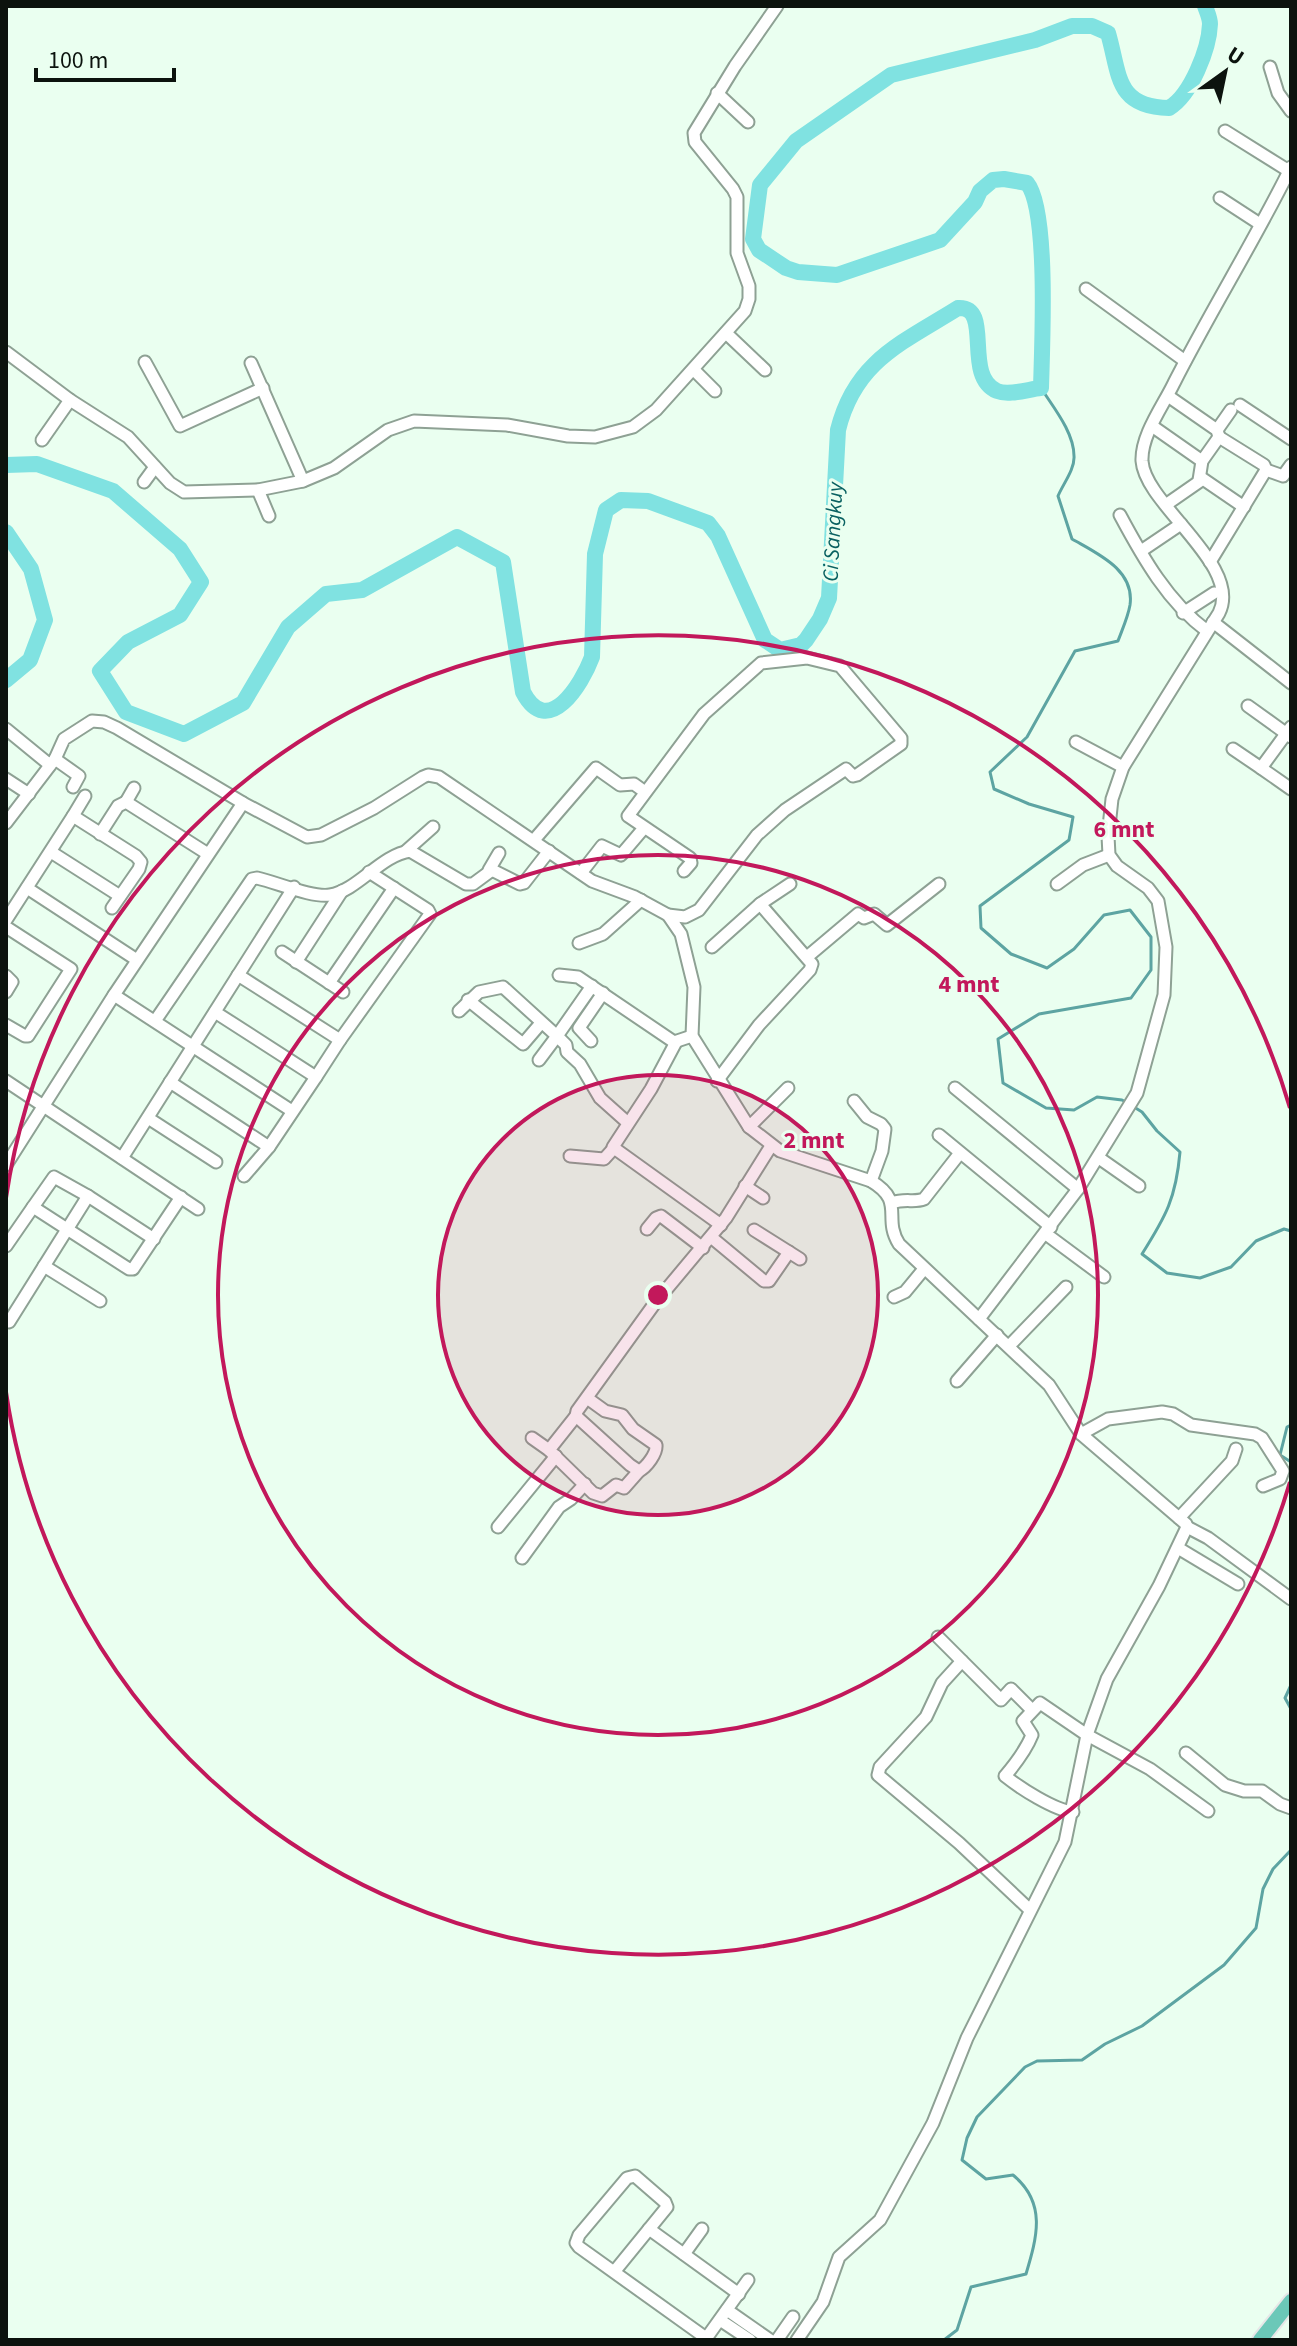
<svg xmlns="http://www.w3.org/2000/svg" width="1297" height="2346" font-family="'Source Sans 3',sans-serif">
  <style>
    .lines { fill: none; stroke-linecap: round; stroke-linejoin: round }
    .stream { stroke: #5da4a2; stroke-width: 3 }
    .river { stroke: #80e2e1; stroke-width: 16 }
    .minor-casing { stroke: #8ea194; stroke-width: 15 }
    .major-casing { stroke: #e7e7e7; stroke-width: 18 }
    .minor { stroke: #fff; stroke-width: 11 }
    .major { stroke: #6bc8b8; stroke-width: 14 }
    .ring { fill: none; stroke: #c2185b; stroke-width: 4 }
    .labels { text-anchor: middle; stroke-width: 6; stroke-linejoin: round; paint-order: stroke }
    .water-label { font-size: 22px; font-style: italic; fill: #096161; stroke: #eafff0 }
    .centre { fill: #c2185b; stroke: #eafff0; stroke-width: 4 }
    .ring-label { font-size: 24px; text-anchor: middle; font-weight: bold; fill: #c2185b; stroke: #eafff0; stroke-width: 6; stroke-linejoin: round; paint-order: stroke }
  </style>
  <rect width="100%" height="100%" fill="#eafff0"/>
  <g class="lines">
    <g class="stream">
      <path d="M1041,388C1053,407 1074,432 1074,456C1075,469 1063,484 1058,496L1072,539C1098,554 1135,570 1130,605C1128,617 1122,630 1118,641L1075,651L1027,737L990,772L994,789L1029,804L1073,817L1069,840L980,906L981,928L1011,954L1047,968L1074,949L1104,915L1130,910L1151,937V970L1131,998L1039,1014L998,1039L1003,1083L1046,1108L1074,1110L1097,1097L1122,1100L1128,1103"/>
      <path d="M1134,1107L1142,1112L1157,1131L1180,1152C1176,1198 1166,1216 1142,1254L1167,1273L1200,1278L1231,1267L1256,1241L1284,1229L1291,1231"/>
      <polyline points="1291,1425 1287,1427 1280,1455 1291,1462"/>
      <polyline points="1291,1685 1285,1698 1291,1709"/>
      <path d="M944,2340L957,2330L971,2287L1026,2274C1037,2237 1047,2203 1013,2175L986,2179L962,2160L967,2138L977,2117L1025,2067L1037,2061L1082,2060L1105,2044L1142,2026L1224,1965L1256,1928L1263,1889L1273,1869L1291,1850"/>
    </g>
    <g class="river">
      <path d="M6,465L37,464L113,491L180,549L201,582L180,615L128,642L100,671L126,712L184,734L243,703L288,627L326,594L362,590L457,537L503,562L523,692C548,740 582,684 592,657L595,554L606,510L621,500L648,501L708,523L718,536L765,640L780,650L801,645L806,640L820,619L829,598L838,430C855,361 902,343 958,308C994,306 962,376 997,391C1009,396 1029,389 1041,388C1042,347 1049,210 1027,183L1004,179L993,180L980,191L975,202L940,240L837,275L798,272L786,268L759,250L753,239L760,185L796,141L891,75L1035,40L1072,26H1092L1108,33C1120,74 1115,107 1169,108C1191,95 1209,49 1210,24C1210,18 1207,12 1205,6"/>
      <polyline points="6,532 31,569 45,620 30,660 6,680"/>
    </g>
    <defs>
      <g id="minor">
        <polyline points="1270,67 1278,93 1291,111"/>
        <polyline points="717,93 748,122"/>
        <polyline points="1225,131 1289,171"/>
        <polyline points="1220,198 1260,224"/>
        <polyline points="1086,289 1185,361"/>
        <polyline points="726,333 765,370"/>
        <polyline points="6,352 70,400 128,437 170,483 184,492 258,490 303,481 334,468 388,430 414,421 507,425 568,436 595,437 633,427 656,410 745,311 749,299 749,286 737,253 737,197 733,189 695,142 694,133 735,66 777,6"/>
        <polyline points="145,362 180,426 263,388"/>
        <polyline points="251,363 303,481"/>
        <polyline points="694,370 715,391"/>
        <polyline points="1168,396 1217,430 1219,437 1202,461 1199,480"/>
        <polyline points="1240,405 1291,439"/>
        <polyline points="1152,426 1202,461"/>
        <polyline points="1217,430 1231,410"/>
        <polyline points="42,440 70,400"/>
        <polyline points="1266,470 1283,476 1291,465"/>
        <polyline points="144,482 155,467"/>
        <polyline points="258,490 269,516"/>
        <polyline points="1167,504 1203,479 1244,507"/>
        <path d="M1120,515C1143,558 1168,602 1207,631"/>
        <polyline points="1141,551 1181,524"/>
        <polyline points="1210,562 1266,470 1264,465 1219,437"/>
        <polyline points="1183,613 1214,593"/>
        <polyline points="1213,622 1291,683"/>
        <polyline points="1248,706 1291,737"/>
        <polyline points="1291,727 1261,768 1291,789"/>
        <polyline points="6,729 50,765"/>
        <polyline points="1076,742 1123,767"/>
        <polyline points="1233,749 1261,768"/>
        <polyline points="55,759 79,776 73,787"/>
        <polyline points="6,779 29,794"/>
        <polyline points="126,802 134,788"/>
        <polyline points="73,816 85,796"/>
        <path d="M6,823L55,759L64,739L92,721L104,722L117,728L243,803L307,837L321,835L374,808L423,777L428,775L439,777L592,881L635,897L668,915L681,934L694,987L692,1036L749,1127L780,1151L871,1181C906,1202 882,1217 899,1244L1049,1385L1081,1434L1186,1524L1187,1527L1159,1586L1107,1679L1087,1735L1065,1842L967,2038L933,2123L880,2220L839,2257L823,2302L797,2340"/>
        <polyline points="100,834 118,806 126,802 208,854"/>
        <polyline points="534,840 596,768 620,785 634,784 645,792"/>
        <polyline points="406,851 433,827"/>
        <polyline points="51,852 120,896"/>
        <polyline points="489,870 499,853"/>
        <polyline points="581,873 602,846 621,855 644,828"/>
        <polyline points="1057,884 1083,865 1109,855"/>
        <polyline points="27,888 137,960"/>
        <polyline points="760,904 790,884"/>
        <polyline points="668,915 685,917 699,910 757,835 785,810 846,769 853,776 857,775 901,744 901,738 840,666 807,658 761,663 704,714 628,816 690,858 691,863 684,871"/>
        <polyline points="6,920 73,816 136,856 141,862 139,869 112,908"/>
        <polyline points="6,927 71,969 28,1036 25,1036 6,1025"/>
        <polyline points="579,943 603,934 641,900"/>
        <polyline points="712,947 760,904 812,964 810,970 759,1025 717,1081"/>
        <polyline points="282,952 343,992"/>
        <polyline points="807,957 858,914 864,918 874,914 887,925 939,884"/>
        <polyline points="296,962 342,891"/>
        <polyline points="559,975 578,977 674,1042 692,1036"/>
        <polyline points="6,976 12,982 6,992"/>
        <polyline points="329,983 394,888"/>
        <polyline points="114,995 292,1111"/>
        <polyline points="468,1000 523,1044 541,1023"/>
        <polyline points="459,1011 479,992 503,987 557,1036 592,986"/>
        <polyline points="215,1012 316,1077 340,1040 238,975"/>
        <path d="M155,1021L252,879L257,878C276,882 312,898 330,895C357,891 381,855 410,851L466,884H473L492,870L520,884L524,883L549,851"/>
        <polyline points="340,1040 430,914 428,910 369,872"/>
        <polyline points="591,1041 579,1028 603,993"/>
        <polyline points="539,1060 557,1036 566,1045 567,1052 580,1064 600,1098 628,1123"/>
        <polyline points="6,1081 198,1209"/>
        <polyline points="170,1082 269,1147"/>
        <polyline points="955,1088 1078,1189"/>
        <polyline points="854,1101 867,1117 881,1124 885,1129 882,1151 871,1181"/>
        <polyline points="148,1118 216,1162"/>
        <polyline points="749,1127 788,1088"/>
        <polyline points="939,1135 1051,1227"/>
        <polyline points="613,1147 651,1089 676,1042"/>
        <polyline points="570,1156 604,1159 614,1148 721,1225"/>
        <polyline points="122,1158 294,887"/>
        <polyline points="1099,1158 1139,1186"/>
        <polyline points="6,1165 114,995 243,803"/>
        <polyline points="244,1176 269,1147 316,1077"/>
        <polyline points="745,1186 763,1198"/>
        <polyline points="88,1196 154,1239"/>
        <path d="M892,1203C905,1198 914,1203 924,1199L960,1153"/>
        <polyline points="647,1229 656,1218 661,1216 703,1248"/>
        <polyline points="754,1230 800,1259"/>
        <polyline points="1046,1234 1104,1277"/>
        <polyline points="711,1237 764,1281 769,1281 789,1252"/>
        <polyline points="6,1246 33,1207 129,1269 133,1269 181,1197"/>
        <polyline points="44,1266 100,1301"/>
        <polyline points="894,1297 905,1292 924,1269"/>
        <path d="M979,1319L1078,1189L1137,1093L1164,995L1166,947L1158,901L1148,888L1117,866L1109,855L1108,836L1112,799L1123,767L1219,613C1243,565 1145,505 1142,461C1141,435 1163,406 1174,383C1211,310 1255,240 1291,167"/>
        <polyline points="9,1322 88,1196 54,1177 33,1207"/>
        <polyline points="1009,1346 1066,1287"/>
        <polyline points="957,1381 997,1335"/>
        <path d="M587,1398L605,1411L622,1415L633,1429L656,1445C657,1453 647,1467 639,1471L630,1465L576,1416L577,1411L655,1303L726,1218L771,1146"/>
        <polyline points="576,1416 549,1450 593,1493 602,1496 616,1485 624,1488 639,1471"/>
        <polyline points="1081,1434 1108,1419 1162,1412 1173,1414 1191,1425 1255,1434 1262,1438 1283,1471 1280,1479 1263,1486"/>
        <polyline points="532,1438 549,1450"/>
        <polyline points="1179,1518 1232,1461 1236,1449"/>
        <polyline points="498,1527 556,1456"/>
        <polyline points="1187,1527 1208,1538 1291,1599"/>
        <polyline points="1178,1548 1238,1584"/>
        <polyline points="522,1558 559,1507 571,1499 585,1484"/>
        <polyline points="938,1637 1001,1700 1011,1689 1032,1710"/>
        <polyline points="962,1661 942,1683 926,1717 880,1767 878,1775 959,1843 1030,1910"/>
        <polyline points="1186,1753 1225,1785 1244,1791 1262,1791 1280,1804 1291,1808"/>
        <path d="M1073,1812C1054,1810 1020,1788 1005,1776C1016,1763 1026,1750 1032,1735L1023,1721L1040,1703L1087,1735L1150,1769L1208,1811"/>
        <polyline points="649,2229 739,2294"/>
        <polyline points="684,2254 702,2229"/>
        <polyline points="614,2272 667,2207 665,2202 635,2176 627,2178 579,2235 576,2243 579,2247 706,2338"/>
        <polyline points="727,2310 770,2340"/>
        <polyline points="720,2320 750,2340"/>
        <polyline points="705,2340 748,2280"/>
        <polyline points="777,2340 793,2317"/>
      </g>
      <polyline id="major" points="1260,2340 1291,2301"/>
    </defs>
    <use href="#minor" class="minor-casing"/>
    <use href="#major" class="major-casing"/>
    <use href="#minor" class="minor"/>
    <use href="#major" class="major"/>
  </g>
  <circle cx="658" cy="1295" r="220" fill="#c2185b" fill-opacity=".12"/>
  <g class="ring">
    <circle cx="658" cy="1295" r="220"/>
    <circle cx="658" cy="1295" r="440"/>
    <path d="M1290 1482A659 659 0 0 1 6 1392M6 1198A659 659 0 0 1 1290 1108"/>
  </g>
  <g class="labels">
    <g class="water-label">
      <text transform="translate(832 532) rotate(-87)" y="8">Ci Sangkuy</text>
    </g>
  </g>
  <circle cx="658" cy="1295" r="12" class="centre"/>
  <g class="ring-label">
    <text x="1124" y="837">6 mnt</text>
    <text x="969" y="992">4 mnt</text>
    <text x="814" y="1148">2 mnt</text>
  </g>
  <rect width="1297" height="2346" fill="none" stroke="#0c130e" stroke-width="16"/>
  <g transform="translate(1225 72) rotate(33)" stroke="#eafff0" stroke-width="6" paint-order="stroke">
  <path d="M0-6L14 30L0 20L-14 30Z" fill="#0c130e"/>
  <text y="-12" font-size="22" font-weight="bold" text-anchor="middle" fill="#0c130e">U</text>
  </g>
  <path d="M36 68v12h138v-12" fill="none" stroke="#0c130e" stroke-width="4"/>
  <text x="48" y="68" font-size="24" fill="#0c130e" stroke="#eafff0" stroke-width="6" paint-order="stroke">100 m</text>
</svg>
